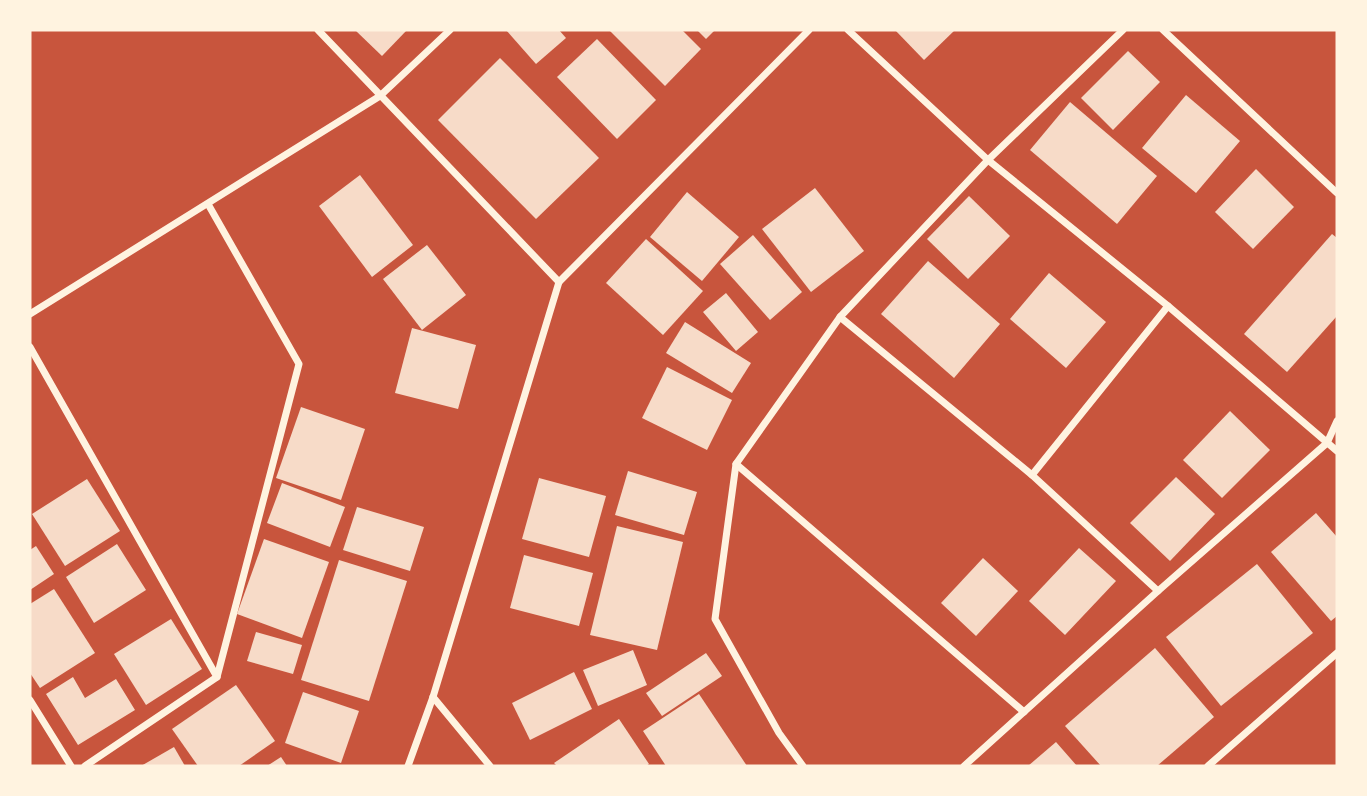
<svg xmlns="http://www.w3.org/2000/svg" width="1367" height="796" font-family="Montserrat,sans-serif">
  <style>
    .building { fill: #f7dbc8 }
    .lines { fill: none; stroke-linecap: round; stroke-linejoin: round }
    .minor { stroke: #fff3e0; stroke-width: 7 }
  </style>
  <rect width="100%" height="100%" fill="#c8553d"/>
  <g class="building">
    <polygon points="355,30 407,30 382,56"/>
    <polygon points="506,30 559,30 566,38 536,64"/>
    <polygon points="611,30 682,30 701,49 665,86 610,31"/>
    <polygon points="697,30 715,30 706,39"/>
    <polygon points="895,30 955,30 924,60"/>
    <polygon points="597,39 656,100 617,139 557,77"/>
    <polygon points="1128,51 1160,82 1113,130 1081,98"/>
    <polygon points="500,58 599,158 536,219 438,120"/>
    <polygon points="1186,95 1240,141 1196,193 1142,148"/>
    <polygon points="1070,102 1157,176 1117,224 1030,150"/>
    <polygon points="1256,169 1294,207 1253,249 1215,212"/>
    <polygon points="360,175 413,245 372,277 319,206"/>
    <polygon points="815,188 864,251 811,292 762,229"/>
    <polygon points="687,192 739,237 702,281 650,237"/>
    <polygon points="969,196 1010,236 968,279 927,239"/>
    <polygon points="1332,234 1337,238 1337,316 1287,372 1244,334"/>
    <polygon points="753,235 802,292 770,320 720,264"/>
    <polygon points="646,239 703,291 663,335 606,283"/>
    <polygon points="427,245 466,295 422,330 383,279"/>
    <polygon points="928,261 1000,324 954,378 881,314"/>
    <polygon points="1049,273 1106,322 1066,368 1010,319"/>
    <polygon points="726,293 758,332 736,351 703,312"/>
    <polygon points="685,322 751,363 732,393 666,353"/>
    <polygon points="412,328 476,345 458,409 395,393"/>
    <polygon points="667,367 732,400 707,450 642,418"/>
    <polygon points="301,407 365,429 341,500 276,478"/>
    <polygon points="1230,411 1270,450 1222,498 1183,460"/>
    <polygon points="628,471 697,492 684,535 615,515"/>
    <polygon points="1176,477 1215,514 1170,561 1130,523"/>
    <polygon points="539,478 606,496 589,557 522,539"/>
    <polygon points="87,479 120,531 65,566 32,514"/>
    <polygon points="282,483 345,507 330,547 267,523"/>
    <polygon points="357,507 424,527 410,571 343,550"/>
    <polygon points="1316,513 1337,537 1337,616 1331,621 1271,552"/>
    <polygon points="617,526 683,542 657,650 590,635"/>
    <polygon points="264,539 329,562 302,638 237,614"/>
    <polygon points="117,544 146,590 94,623 66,577"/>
    <polygon points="36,546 54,574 30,590 30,550"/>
    <polygon points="1079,548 1116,581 1065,635 1029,601"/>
    <polygon points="524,555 593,573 579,626 510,608"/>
    <polygon points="983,558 1018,591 976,636 941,603"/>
    <polygon points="339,560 407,581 369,701 301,680"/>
    <polygon points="1257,564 1313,633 1221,706 1166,637"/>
    <polygon points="54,589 95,653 40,688 30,673 30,604"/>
    <polygon points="171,619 202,669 146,705 114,654"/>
    <polygon points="256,632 302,645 293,674 247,661"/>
    <polygon points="1155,648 1214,717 1157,766 1101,766 1065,726"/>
    <polygon points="633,650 647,685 598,706 583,670"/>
    <polygon points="706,653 722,676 662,716 646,693"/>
    <polygon points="574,672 592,709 530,740 512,703"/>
    <polygon points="73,677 85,698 116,679 135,710 78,745 46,694"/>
    <polygon points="236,685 275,741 239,766 198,766 172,729"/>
    <polygon points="303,692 359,711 341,763 285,743"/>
    <polygon points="699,694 747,766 666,766 643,731"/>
    <polygon points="619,719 649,764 646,766 557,766 554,763"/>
    <polygon points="1056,742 1077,766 1028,766"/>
    <polygon points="174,747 185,766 141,766"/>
    <polygon points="281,757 287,766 267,766"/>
  </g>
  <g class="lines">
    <g class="minor">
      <polyline points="318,30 559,282"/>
      <polyline points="848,30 988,160 1168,306 1337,451"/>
      <polyline points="1163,30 1337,193"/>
      <polyline points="30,314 380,96 450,30"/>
      <polyline points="840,317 1032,475 1158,591"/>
      <polyline points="30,347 217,677"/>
      <polyline points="736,464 1024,712"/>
      <polyline points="1032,475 1168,306"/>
      <polyline points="433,697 490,766"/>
      <polyline points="30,700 71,766"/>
      <polyline points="85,766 217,677 299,364 208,204"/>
      <polyline points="408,766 433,697 559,282 809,30"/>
      <polyline points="803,766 779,733 715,619 736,464 840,317 988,160 1123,30"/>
      <polyline points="964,766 1158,591 1327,443 1337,421"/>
      <polyline points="1208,766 1337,653"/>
    </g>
  </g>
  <rect width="1367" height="796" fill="none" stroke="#fff3e0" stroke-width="63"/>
</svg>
